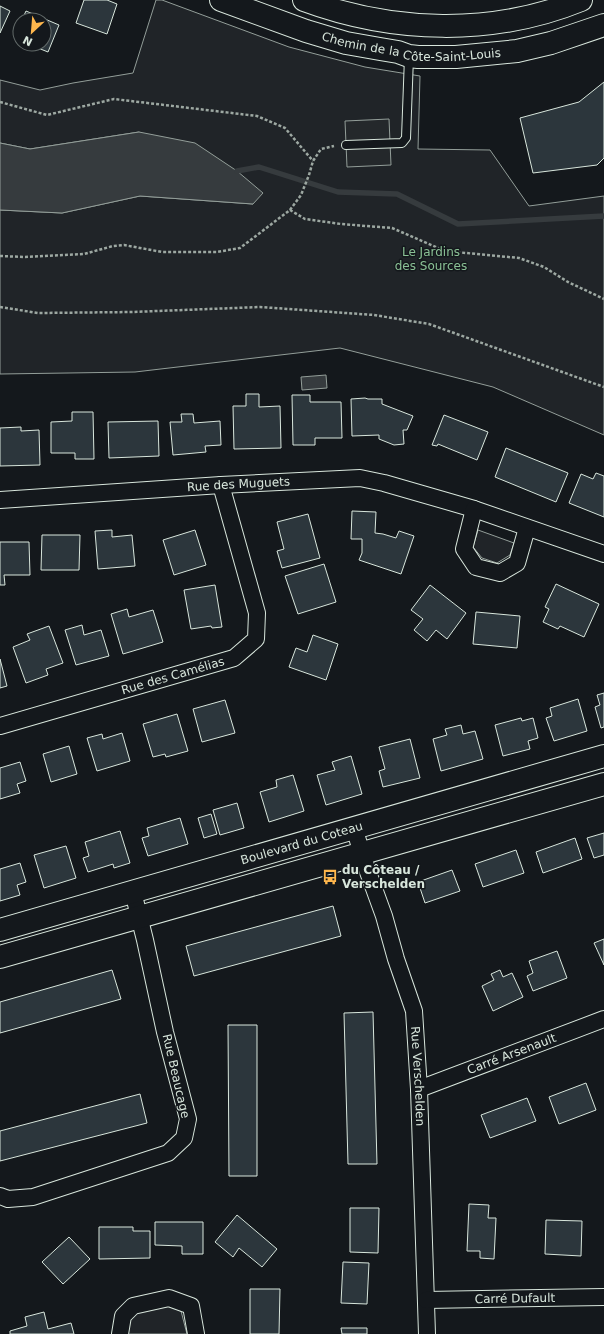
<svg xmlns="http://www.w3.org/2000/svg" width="604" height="1334" font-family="'DejaVu Sans',sans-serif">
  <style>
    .green { fill: #202428; stroke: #939e99 }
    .parking { fill: #24282b; stroke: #939e99 }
    .water { fill: #363b3e; stroke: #939e99 }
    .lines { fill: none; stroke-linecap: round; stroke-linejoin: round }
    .stream { stroke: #363b3e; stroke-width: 5.5 }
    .building { fill: #2c363c; stroke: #d8e6dc }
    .lane-casing { stroke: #d8e6dc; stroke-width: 10 }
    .street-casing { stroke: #d8e6dc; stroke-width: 18 }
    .secondary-casing { stroke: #d8e6dc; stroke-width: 24 }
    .path { stroke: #9da8a2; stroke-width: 2.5; stroke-dasharray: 3 2; stroke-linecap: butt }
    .lane { stroke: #14181c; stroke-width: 8 }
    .street { stroke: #14181c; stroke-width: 16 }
    .secondary { stroke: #14181c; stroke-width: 22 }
    .labels { text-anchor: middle; stroke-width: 3; stroke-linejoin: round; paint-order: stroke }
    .street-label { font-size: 12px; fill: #d8e6dc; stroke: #14181c }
    .park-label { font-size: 12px; fill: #8ac095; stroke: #14181c }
    .poi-label { font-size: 12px; font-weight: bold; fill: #d8e6dc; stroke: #14181c; text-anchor: start }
  </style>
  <rect width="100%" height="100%" fill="#14181c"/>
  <g class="green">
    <polygon points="156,0 162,0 289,47 365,67 420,76 418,149 490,150 529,206 604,196 604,435 493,387 340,348 135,372 0,374 0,210 62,213 140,196 253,204 139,132 30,149 0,143 0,80 40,90 73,83 133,73"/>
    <polygon points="478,530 514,543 510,555 497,563 482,558 473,547"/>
    <polygon points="165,1305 181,1311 187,1334 128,1334 128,1318 137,1311"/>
  </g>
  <polygon class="parking" points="389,119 391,165 347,167 345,121"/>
  <g class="water">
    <polygon points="139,132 195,143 237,171 263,193 253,204 140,196 62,213 0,210 0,143 30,149"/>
    <polygon points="326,375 327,388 302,390 301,377"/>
  </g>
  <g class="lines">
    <polyline class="stream" points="237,171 259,167 338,192 397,194 458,224 604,216"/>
  </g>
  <g class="building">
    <polygon points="84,0 107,0 117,4 107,34 76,23"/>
    <polygon points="0,6 10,11 0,33"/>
    <polygon points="26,11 59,25 48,52 28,44 44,44 44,20 22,20"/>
    <polygon points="20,26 20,41 15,38"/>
    <polygon points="604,82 604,158 597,165 533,173 520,118 579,102"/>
    <polygon points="246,394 259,394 259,407 280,406 281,448 234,449 233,406 246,406"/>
    <polygon points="292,395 310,395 310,402 341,402 342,438 315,438 315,445 293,445"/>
    <polygon points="365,398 368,399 382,399 382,404 413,416 407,430 403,430 404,444 394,445 379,439 379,435 352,436 351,399"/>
    <polygon points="72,412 93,412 94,459 75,459 75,453 51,453 51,422 72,421"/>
    <polygon points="181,414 193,414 194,423 220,421 221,445 205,446 206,452 173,455 170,422 182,422"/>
    <polygon points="444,415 488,432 477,460 438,444 437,446 432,445"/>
    <polygon points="158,421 159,456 109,458 108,422"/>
    <polygon points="21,427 21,431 39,430 40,465 0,466 0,428"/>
    <polygon points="506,448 568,473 556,502 495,477"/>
    <polygon points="596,473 604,476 604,517 569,503 581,474 593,479"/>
    <polygon points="352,511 376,512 375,533 383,534 396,538 399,531 414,536 401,574 359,560 362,553 362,539 351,539"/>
    <polygon points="308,514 320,558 282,568 277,551 284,549 277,522"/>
    <polygon points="112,530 112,537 132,535 135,566 98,569 95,531"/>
    <polygon points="195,530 206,565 174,575 163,540"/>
    <polygon points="42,535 80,535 79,570 41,570"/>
    <polygon points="0,542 29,542 30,575 4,575 5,585 0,585"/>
    <polygon points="324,564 336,602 298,614 285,576"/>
    <polygon points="556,584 599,604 584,637 560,626 558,629 543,622 549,609 545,607"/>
    <polygon points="215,585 222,627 212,628 211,626 191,629 184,590"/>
    <polygon points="430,585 466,613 447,639 436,630 427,641 414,630 423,619 411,610"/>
    <polygon points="127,609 129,617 153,610 163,642 123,654 111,614"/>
    <polygon points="476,612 520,616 517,648 473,644"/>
    <polygon points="82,625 84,635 101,630 109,656 76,665 65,630"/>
    <polygon points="49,626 63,663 46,669 48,675 26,683 13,647 30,640 27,634"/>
    <polygon points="313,635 338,644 326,680 289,667 296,648 307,652"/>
    <polygon points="0,659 7,686 0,688"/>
    <polygon points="604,693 604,727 601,728 595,707 600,705 597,695"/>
    <polygon points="578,699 587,731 554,741 546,718 552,716 550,708"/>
    <polygon points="225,700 235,733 202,742 193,709"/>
    <polygon points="177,714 188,751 166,757 165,754 153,757 143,724"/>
    <polygon points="521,718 522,721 533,718 538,738 528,741 530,749 503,756 495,725"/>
    <polygon points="461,725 463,734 475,731 483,759 441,771 433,739 447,735 445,729"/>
    <polygon points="122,733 130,761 97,771 87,738 102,734 103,739"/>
    <polygon points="410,739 420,778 383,787 379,771 385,769 379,747"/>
    <polygon points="69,746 77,774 51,782 43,754"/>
    <polygon points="351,756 362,794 326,805 317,775 335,770 332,762"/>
    <polygon points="20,762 26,781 17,784 20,793 0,799 0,768"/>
    <polygon points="293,775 304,811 269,822 260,792 277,787 276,780"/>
    <polygon points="237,803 244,828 220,835 213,810"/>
    <polygon points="211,814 217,834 204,838 198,818"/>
    <polygon points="180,818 188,844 148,856 142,838 149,836 147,828"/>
    <polygon points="120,831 130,863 114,868 113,864 88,872 83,858 89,856 85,842"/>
    <polygon points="604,833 604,855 594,858 587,838"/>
    <polygon points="575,838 582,859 543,873 536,852"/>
    <polygon points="66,846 76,878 44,888 34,855"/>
    <polygon points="516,850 524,873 483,887 475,864"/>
    <polygon points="20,863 26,882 17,885 20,895 0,901 0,869"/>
    <polygon points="452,870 460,891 425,903 418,882"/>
    <polygon points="333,906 341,936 194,976 186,946"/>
    <polygon points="604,939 604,965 594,943"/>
    <polygon points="557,951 567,978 533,991 527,976 533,973 529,961"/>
    <polygon points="112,970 121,999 0,1033 0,1002"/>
    <polygon points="500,970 503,977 512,973 523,997 493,1011 482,986 494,980 491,974"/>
    <polygon points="373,1012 377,1164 348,1164 344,1013"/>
    <polygon points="228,1025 257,1025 257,1176 229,1176"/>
    <polygon points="586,1083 596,1110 559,1124 549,1097"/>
    <polygon points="140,1094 147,1123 0,1161 0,1131"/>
    <polygon points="527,1098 536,1121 490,1138 481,1115"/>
    <polygon points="469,1204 489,1205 488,1218 496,1218 494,1259 480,1258 480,1251 467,1251"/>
    <polygon points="350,1208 379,1208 378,1253 350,1252"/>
    <polygon points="237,1215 277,1249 262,1267 239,1248 233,1257 215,1242"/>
    <polygon points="546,1220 582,1221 581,1256 545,1254"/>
    <polygon points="155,1222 203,1222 203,1254 182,1254 182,1246 155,1245"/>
    <polygon points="99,1227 133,1227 133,1231 150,1231 150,1258 99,1259"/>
    <polygon points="69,1237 90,1259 63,1284 42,1262"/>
    <polygon points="343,1262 369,1263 367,1304 341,1303"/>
    <polygon points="250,1289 280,1289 279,1334 250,1334"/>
    <polygon points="44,1312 48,1329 71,1323 74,1334 10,1334 10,1331 27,1326 25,1317"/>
    <polygon points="341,1328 367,1328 367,1334 342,1334"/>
  </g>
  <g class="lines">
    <defs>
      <polyline id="lane" points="346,145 402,143 406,138 409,57"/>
      <g id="street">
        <path id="s1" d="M0,500L221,485L360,478L384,483L474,509L604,554"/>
        <polyline points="474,509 464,549 476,567 500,573 517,563 527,528"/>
        <path id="s2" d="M0,726L234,658L256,639L257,613L221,485"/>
        <path id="s3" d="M354,828L368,872L384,916L396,959L414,1011L419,1089L427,1334"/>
        <path id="s4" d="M419,1089L604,1019"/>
        <polyline points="0,1196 8,1199 33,1197 168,1153 184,1138 188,1119 165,1032 145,940 133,892"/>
        <path id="s5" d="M426,1300L604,1297"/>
        <polyline points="120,1334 123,1316 133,1306 169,1298 191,1306 196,1334"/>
      </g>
      <g id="secondary">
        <path id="s6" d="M221,0L306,31L346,43L380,49L398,52L409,56L418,57H456L517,51L551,43L604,25"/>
        <path d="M304,0C393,33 493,36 581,0"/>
        <path id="s7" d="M0,930L604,756"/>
        <polyline points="0,957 604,784"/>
      </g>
    </defs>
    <use href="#lane" class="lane-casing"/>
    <use href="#street" class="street-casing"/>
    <use href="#secondary" class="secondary-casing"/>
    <g class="path">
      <polyline points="0,102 47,115 114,99 257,116 285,128 313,161"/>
      <polyline points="290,210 301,195 309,175 313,161 321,149 334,146"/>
      <polyline points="0,256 25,257 84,254 113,246 124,245 162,252 217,252 240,248 290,210 305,219 341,224 392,228 445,251 519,258 544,267 568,282 604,299"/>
      <polyline points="0,307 38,313 132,312 260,307 374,315 429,324 604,387"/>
    </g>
    <use href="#lane" class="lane"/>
    <use href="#street" class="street"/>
    <use href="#secondary" class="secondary"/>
  </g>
  <defs>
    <symbol id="bus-bare" viewBox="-9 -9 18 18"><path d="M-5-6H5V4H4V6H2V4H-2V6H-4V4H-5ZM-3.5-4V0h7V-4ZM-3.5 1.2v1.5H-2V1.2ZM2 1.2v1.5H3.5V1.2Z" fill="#ffb74d" stroke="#14181c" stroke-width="2.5" paint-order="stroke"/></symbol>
  </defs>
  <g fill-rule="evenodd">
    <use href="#bus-bare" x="319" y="866" width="22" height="22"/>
  </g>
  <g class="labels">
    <g class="street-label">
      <text dy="4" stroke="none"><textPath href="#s6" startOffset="198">Chemin de la Côte-Saint-Louis</textPath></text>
      <text dy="4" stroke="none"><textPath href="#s1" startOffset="239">Rue des Muguets</textPath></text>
      <text dy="4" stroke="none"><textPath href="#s2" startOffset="180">Rue des Camélias</textPath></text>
      <text dy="4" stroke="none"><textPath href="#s7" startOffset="314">Boulevard du Coteau</textPath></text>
      <text dy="4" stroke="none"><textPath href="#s4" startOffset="99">Carré Arsenault</textPath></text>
      <text transform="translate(176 1076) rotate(77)" y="4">Rue Beaucage</text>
      <text dy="4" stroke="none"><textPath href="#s3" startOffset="258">Rue Verschelden</textPath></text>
      <text dy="4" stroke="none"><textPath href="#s5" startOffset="89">Carré Dufault</textPath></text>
    </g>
    <g class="park-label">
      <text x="431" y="256">Le Jardins<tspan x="431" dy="14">des Sources</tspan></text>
    </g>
    <g class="poi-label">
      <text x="342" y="874">du Côteau /<tspan x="342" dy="14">Verschelden</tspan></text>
    </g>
  </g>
  <g transform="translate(32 32) rotate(206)"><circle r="19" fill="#14181c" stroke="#626a69"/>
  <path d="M0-3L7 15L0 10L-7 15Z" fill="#ffb74d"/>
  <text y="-6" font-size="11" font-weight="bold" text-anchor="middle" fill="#d8e6dc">N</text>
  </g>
</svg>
